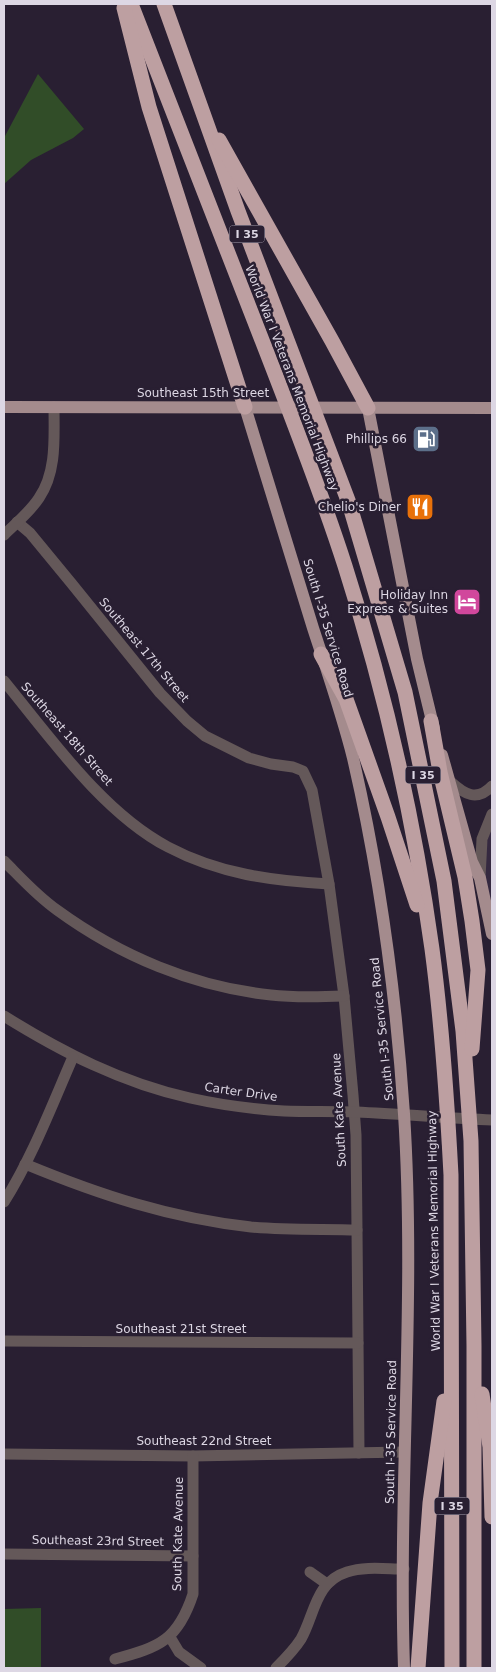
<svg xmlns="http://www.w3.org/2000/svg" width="496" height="1672" font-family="'DejaVu Sans',sans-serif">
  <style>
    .built { fill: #352940 }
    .green { fill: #314d28 }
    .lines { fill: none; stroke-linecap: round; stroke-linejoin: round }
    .minor { stroke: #645859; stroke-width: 11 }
    .major { stroke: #a48b8d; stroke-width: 12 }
    .highway { stroke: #bd9fa1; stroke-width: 15 }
    .labels { text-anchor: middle; stroke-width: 5; stroke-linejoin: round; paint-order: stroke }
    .shield { fill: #291f32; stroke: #a7a0af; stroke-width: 1 }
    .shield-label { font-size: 11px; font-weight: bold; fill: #ddd7e4 }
    .street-label { font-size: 12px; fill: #ddd7e4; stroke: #291f32 }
    .poi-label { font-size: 12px; fill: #ddd7e4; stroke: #291f32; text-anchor: end }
  </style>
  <rect width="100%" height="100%" fill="#291f32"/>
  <polygon class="built" points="492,824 492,907 485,879 484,852"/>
  <g class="green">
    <polygon points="38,74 84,129 73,138 31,160 4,184 4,138"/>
    <polygon points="41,1608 41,1668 4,1668 4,1609"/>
  </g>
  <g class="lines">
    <g class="minor">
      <polyline points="17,522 30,533 72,584 160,693 187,721 205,736 249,758 271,764 293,767 303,771 312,790 329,884 344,996 353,1095 356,1135 357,1230 359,1453"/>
      <path d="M4,535C15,524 30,512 39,498C57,472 54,437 54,407"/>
      <path d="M4,681C50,737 103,813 168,847C219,874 273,881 329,884"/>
      <path d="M451,782C464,794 477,802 492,786"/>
      <path d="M4,861C21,878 37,896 57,910C120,956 194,987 271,995C296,998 320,997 344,996"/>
      <polyline points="480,878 482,839 492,814"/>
      <path d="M4,1016C62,1052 122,1083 190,1098C221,1105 252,1109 284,1111C308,1112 332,1111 356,1112C401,1114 447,1118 492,1120"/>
      <path d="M25,1164C100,1195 170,1218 251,1227C286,1230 322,1229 357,1230"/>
      <path d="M4,1202C32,1158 52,1105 73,1057"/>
      <polyline points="4,1341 358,1343"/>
      <polyline points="4,1454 193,1456 404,1452"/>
      <polyline points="4,1554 193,1556"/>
      <polyline points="310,1572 327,1584"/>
      <polyline points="170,1637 179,1652 201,1668"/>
      <path d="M115,1659C160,1647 178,1640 193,1594V1456"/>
      <path d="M276,1668C285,1659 294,1650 301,1639C315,1614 315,1582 347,1572C365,1566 386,1569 404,1569"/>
    </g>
    <g class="major">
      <polyline points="4,407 492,408"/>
      <path d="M245,407C268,481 290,555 313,628C327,671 342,714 353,758C380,875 396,995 404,1114C416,1299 398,1484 404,1668"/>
      <polyline points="368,408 417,659 434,729"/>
      <polyline points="442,755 472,862 480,878 492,934"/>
    </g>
    <g class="highway">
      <path d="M131,4C176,120 222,236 267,353C294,423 322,494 345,566C385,691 414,819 432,949C442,1024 447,1099 451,1175L452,1668"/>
      <polyline points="164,4 238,211 349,503 405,692 444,881 463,1031 471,1141 474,1346 474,1668"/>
      <polyline points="124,8 149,107 245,407"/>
      <polyline points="219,140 332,341 368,408"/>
      <polyline points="321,654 346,699 388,817 417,905"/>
      <polyline points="431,721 440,772 465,877 472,921 478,970 472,1049"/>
      <polyline points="482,1394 490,1447 492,1517"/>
      <polyline points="418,1668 430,1503 444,1401"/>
    </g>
  </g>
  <defs>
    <symbol id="fuel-square" viewBox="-11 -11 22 22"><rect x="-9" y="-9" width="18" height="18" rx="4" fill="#5c6f8a" stroke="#291f32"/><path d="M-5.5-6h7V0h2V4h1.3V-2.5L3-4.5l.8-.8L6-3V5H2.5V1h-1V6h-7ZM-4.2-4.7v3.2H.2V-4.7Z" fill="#fff"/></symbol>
    <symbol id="restaurant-square" viewBox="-11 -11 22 22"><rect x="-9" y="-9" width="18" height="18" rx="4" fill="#e8710a" stroke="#291f32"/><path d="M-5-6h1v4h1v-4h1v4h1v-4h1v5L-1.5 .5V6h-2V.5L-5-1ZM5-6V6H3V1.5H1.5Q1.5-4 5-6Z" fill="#fff"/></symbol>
    <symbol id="hotel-square" viewBox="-11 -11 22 22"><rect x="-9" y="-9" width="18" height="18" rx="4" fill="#d1479c" stroke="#291f32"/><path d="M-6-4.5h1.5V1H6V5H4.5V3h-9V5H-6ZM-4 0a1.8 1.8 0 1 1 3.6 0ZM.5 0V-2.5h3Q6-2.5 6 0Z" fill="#fff"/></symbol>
  </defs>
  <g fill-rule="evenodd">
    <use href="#fuel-square" x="410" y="423" width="32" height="32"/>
    <use href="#restaurant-square" x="404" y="491" width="32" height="32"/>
    <use href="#hotel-square" x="451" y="586" width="32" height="32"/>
  </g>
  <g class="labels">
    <g class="shield">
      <rect x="229.5" y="225.5" width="35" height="17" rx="4"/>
      <rect x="405.5" y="766.5" width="35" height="17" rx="4"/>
      <rect x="434.5" y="1497.5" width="35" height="17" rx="4"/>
    </g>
    <g class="shield-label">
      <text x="247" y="238">I 35</text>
      <text x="423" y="779">I 35</text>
      <text x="452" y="1510">I 35</text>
    </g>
    <g class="street-label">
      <text transform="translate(292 378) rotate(69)" y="4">World War I Veterans Memorial Highway</text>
      <text x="203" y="397">Southeast 15th Street</text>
      <text transform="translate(328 628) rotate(73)" y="4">South I-35 Service Road</text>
      <text transform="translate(144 650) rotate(50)" y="4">Southeast 17th Street</text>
      <text transform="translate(67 734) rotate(49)" y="4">Southeast 18th Street</text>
      <text transform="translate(382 1029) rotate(-96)" y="4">South I-35 Service Road</text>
      <text transform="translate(241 1092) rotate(8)" y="4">Carter Drive</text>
      <text transform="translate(339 1110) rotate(-93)" y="4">South Kate Avenue</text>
      <text transform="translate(434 1231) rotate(-91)" y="4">World War I Veterans Memorial Highway</text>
      <text x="181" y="1333">Southeast 21st Street</text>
      <text transform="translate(391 1432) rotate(-89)" y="4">South I-35 Service Road</text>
      <text x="204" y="1445">Southeast 22nd Street</text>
      <text transform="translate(178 1534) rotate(-89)" y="4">South Kate Avenue</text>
      <text transform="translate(98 1541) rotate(1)" y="4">Southeast 23rd Street</text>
    </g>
    <g class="poi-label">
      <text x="407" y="443">Phillips 66</text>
      <text x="401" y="511">Chelio's Diner</text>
      <text x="448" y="599">Holiday Inn<tspan x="448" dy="14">Express &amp; Suites</tspan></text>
    </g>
  </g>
  <rect width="496" height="1672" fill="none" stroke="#ddd7e4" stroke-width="10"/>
</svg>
